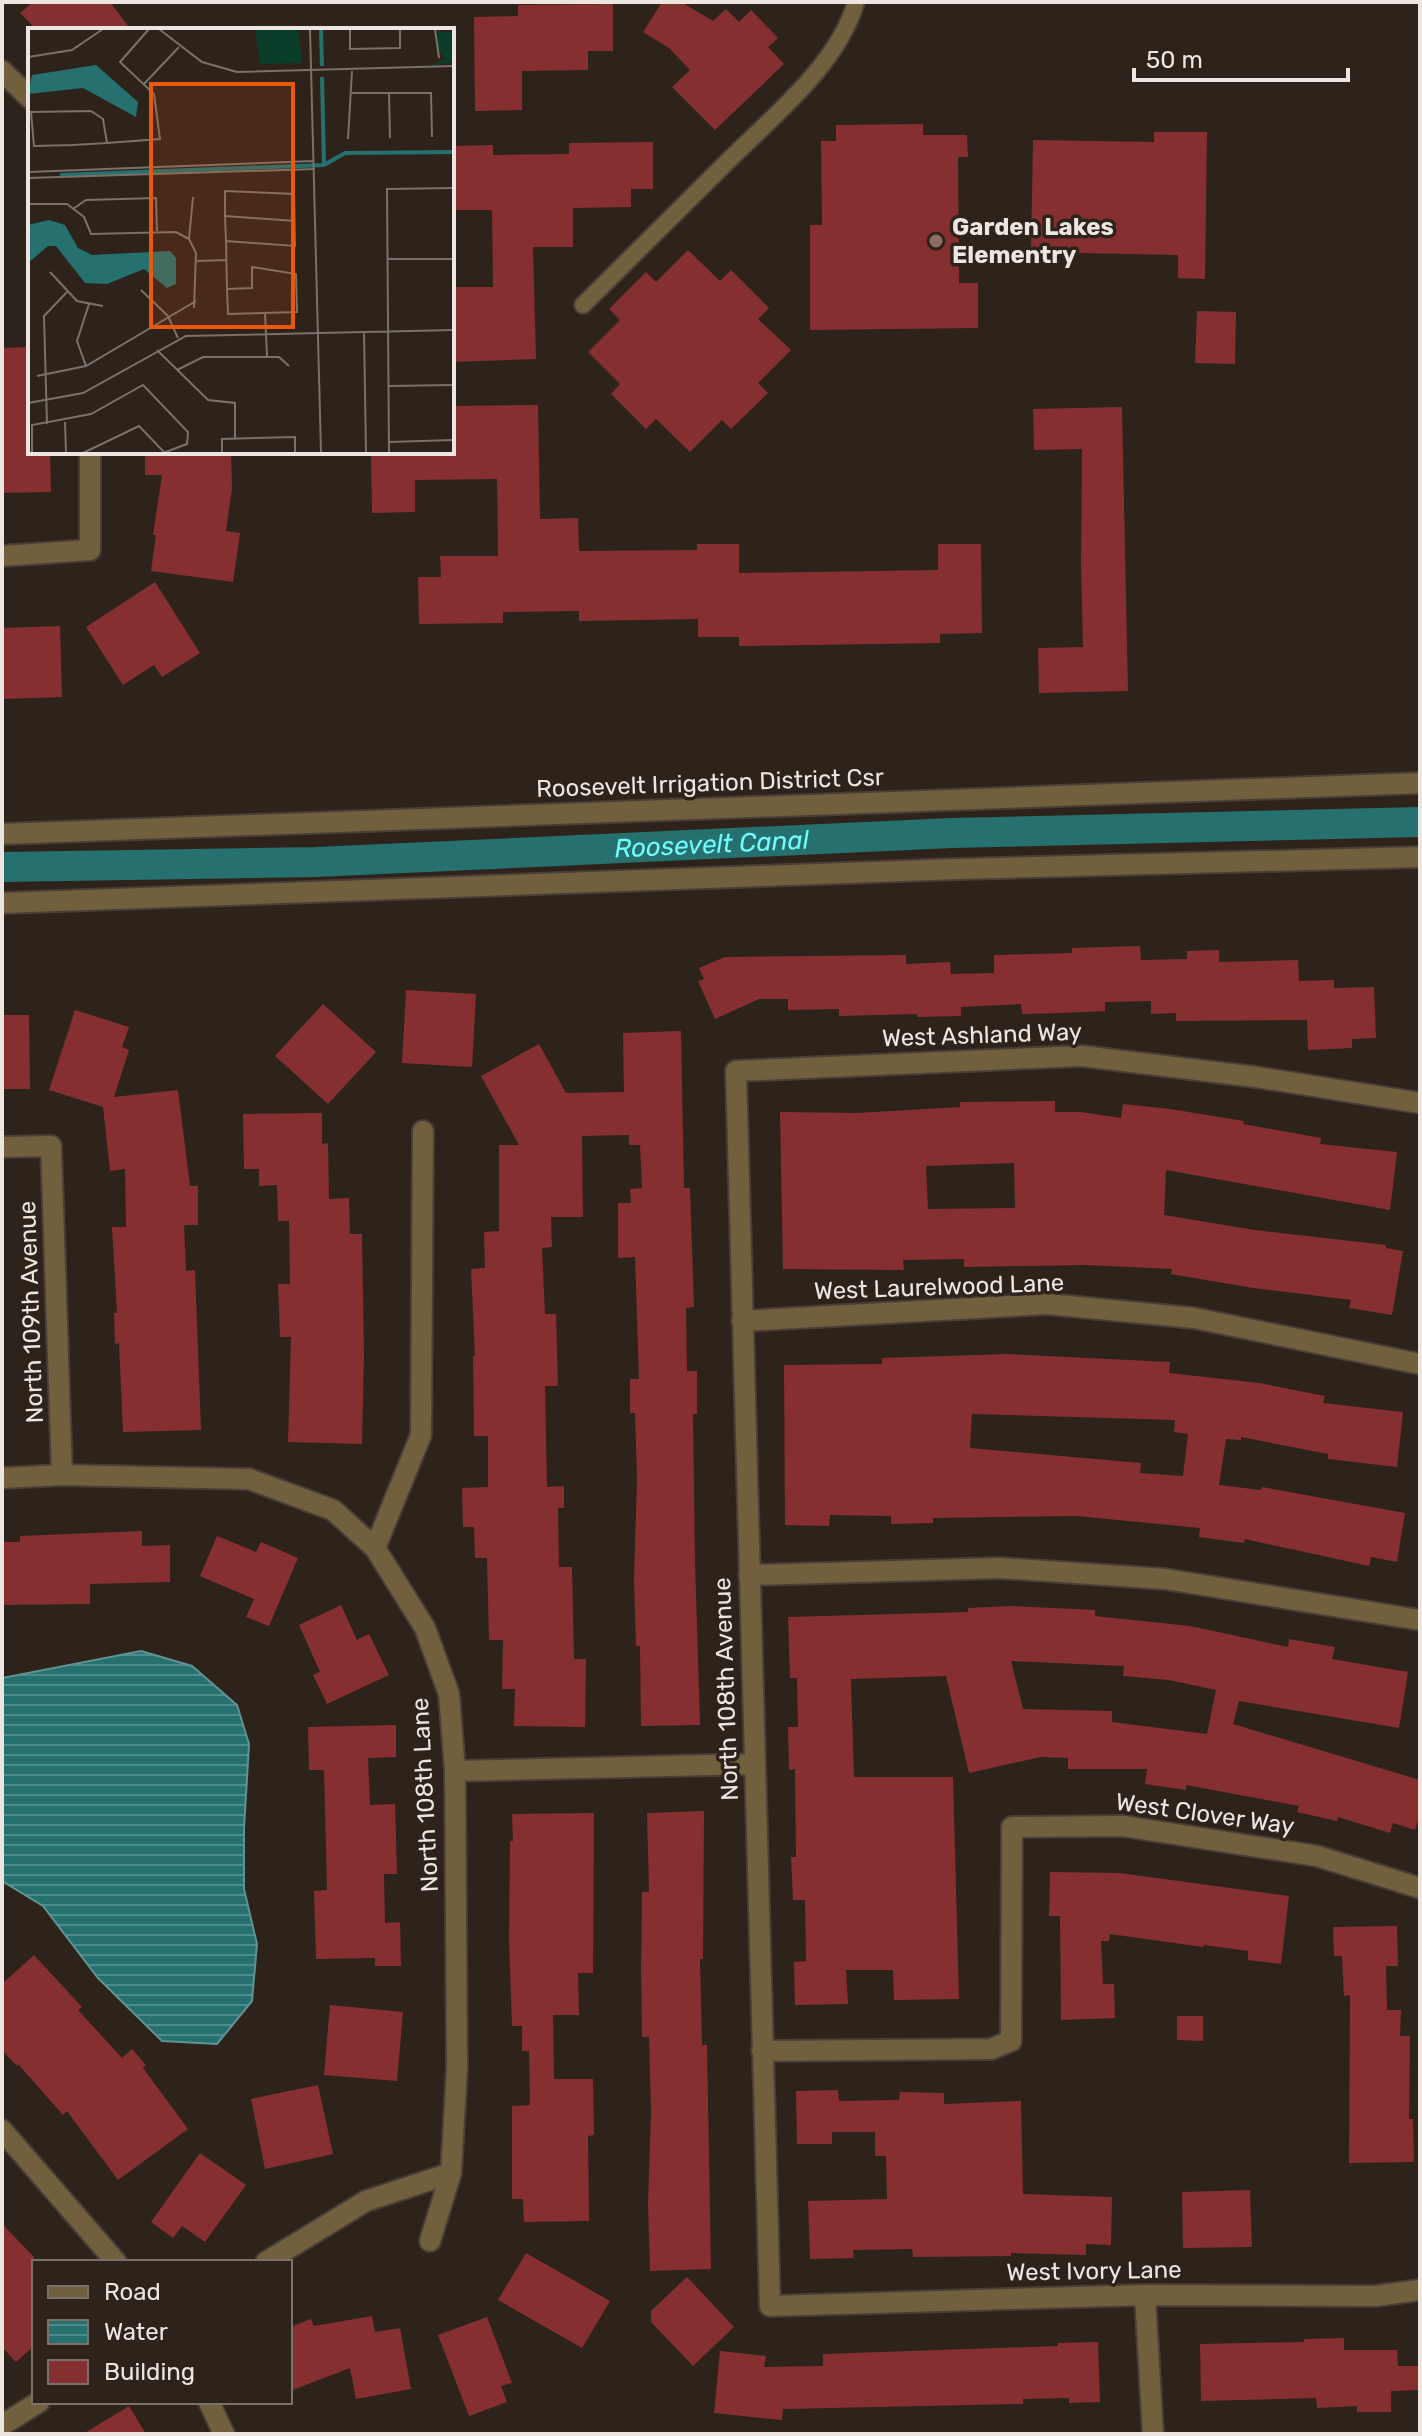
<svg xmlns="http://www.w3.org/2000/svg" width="1422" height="2436" font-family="Rubik,sans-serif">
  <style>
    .water { fill: url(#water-rules); stroke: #619392; stroke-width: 2 }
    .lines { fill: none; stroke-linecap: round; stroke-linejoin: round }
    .canal { stroke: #267070; stroke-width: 30 }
    .building { fill: #862f30; fill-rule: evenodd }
    .service-casing { stroke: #483e37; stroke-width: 20 }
    .minor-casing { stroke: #483e37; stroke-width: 24 }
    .service { stroke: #715f3e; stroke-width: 16 }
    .minor { stroke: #715f3e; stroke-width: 20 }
    .education-dot { fill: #8d6e63; stroke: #2d231b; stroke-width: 3 }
    .labels { text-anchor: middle; stroke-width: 7; stroke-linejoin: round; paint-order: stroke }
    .poi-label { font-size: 24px; font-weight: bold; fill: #ece5e0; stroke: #2d231b; text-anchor: start }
    .street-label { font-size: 24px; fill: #ece5e0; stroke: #2d231b }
    .water-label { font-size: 26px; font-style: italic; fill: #72fbfb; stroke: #2d231b }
    .inset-river { fill: none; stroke: #267070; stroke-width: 4 }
    .inset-road { fill: none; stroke: #79716a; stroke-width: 2 }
    .view { fill: #e8590c; fill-opacity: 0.15; stroke: #e8590c; stroke-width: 4 }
    .inset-edge { fill: none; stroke: #ece5e0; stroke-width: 4 }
  </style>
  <defs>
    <pattern id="water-rules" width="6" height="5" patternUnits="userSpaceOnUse" patternTransform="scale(2)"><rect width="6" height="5" fill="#267070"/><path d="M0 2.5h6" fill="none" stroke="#508b8b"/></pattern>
  </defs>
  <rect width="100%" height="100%" fill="#2d231b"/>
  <polygon class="water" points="141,1651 192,1666 237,1705 249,1744 244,1828 244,1889 257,1944 252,2001 217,2044 162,2041 98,1978 43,1906 2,1881 2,1678"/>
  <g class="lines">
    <path class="canal" id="s1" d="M2,867L316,862L952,833L1420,822"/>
  </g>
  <g class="building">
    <polygon points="33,2 110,2 131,30 37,30 20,13"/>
    <polygon points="662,2 681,2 713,21 726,9 739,22 751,10 778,38 768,47 784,64 715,130 672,87 690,70 669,48 643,32"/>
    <polygon points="613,4 613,51 588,51 588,70 522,71 522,110 475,111 474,17 518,16 518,5"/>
    <polygon points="923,124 923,135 967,135 968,157 958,157 959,283 978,283 978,328 810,330 810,225 822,225 821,141 836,141 836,125"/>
    <polygon points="1154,132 1207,132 1205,279 1178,278 1178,255 1031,252 1033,140 1154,142"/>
    <polygon points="653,142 653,189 631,189 631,207 573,208 573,247 533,247 536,359 452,362 452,287 493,287 492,210 452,210 452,146 493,145 493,155 569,154 569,143"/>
    <polygon points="688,250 720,281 731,270 769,308 758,319 791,350 758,383 768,393 731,429 722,420 690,452 656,419 646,429 611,394 620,384 588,352 620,320 609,309 646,272 656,282"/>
    <polygon points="1197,311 1236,312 1235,364 1195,363"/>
    <polygon points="28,347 30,452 50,452 51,492 2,493 2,348"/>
    <polygon points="538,405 540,519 578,518 579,551 697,550 697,544 739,544 739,573 938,570 938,544 981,544 982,633 940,634 940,643 739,646 739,637 698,637 698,619 579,621 579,611 503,612 503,623 419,624 418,577 441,577 440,556 498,556 497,479 415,480 415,512 372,513 371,452 452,452 452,406"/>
    <polygon points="1122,407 1128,691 1039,693 1038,648 1083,647 1081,566 1082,449 1034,450 1033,409"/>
    <polygon points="145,452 231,452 232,488 226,531 240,533 233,582 151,571 156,535 153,535 162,475 145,475"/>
    <polygon points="155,582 200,653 162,677 154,665 123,685 86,627"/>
    <polygon points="60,626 62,697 2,699 2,628"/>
    <polygon points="1140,946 1141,960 1187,959 1187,951 1219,950 1219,962 1298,960 1299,981 1334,980 1334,988 1374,987 1376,1038 1352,1039 1352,1048 1308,1050 1307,1020 1176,1021 1176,1013 1151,1014 1151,1001 1105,1002 1105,1011 1064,1013 1022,1014 1021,1004 961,1007 961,1016 917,1017 917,1014 839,1016 839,1009 788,1010 788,999 759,999 715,1019 698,981 704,979 699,968 725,957 906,955 906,964 950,962 951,974 994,973 994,955 1072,953 1072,948"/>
    <polygon points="406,990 476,994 472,1067 402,1063"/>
    <polygon points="323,1004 376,1052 328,1104 275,1056"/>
    <polygon points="75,1010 129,1027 122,1047 129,1050 114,1097 178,1090 190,1186 198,1186 198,1225 184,1225 186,1271 195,1270 201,1430 123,1432 119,1343 115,1344 114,1313 117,1313 112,1227 126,1227 125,1169 110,1171 103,1107 49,1090"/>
    <polygon points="2,1015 29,1015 30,1089 2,1089"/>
    <polygon points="681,1031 684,1188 690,1188 694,1307 686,1308 687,1371 697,1371 697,1414 693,1414 695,1559 700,1725 641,1726 640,1646 636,1646 634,1579 637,1478 635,1413 630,1413 630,1379 639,1379 635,1257 618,1258 618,1203 631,1203 630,1189 642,1188 640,1145 629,1145 629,1135 582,1136 583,1217 551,1217 552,1247 542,1248 545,1314 556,1314 558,1386 545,1386 547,1487 564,1486 564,1508 558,1508 559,1567 572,1567 574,1659 586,1659 585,1727 514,1726 515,1689 502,1689 503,1640 489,1640 487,1558 475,1558 474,1527 463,1527 462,1488 488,1487 488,1436 474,1436 473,1356 475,1356 471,1269 485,1268 484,1232 499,1231 499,1145 519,1145 481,1076 539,1044 566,1093 624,1092 623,1033"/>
    <path d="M1055,1101V1112H1081L1121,1118L1123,1104L1170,1109L1244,1121L1243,1124L1321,1138L1320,1144L1397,1152L1390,1210L1166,1170L1164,1215L1255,1230L1386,1245V1248L1403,1251L1392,1315L1349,1308L1351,1300L1253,1288L1171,1274L1172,1269L1085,1265L964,1267V1259L903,1260L904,1270L783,1269L780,1112L857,1113L960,1107V1102ZM1014,1163L1015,1208L928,1209L926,1166Z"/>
    <polygon points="322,1113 322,1144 328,1143 329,1199 349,1198 350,1234 362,1234 364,1354 362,1444 288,1442 291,1337 280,1337 278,1284 290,1284 289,1221 278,1221 277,1185 259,1186 259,1169 244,1169 243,1114"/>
    <path d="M1008,1354L1170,1362L1169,1373L1259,1383L1325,1396L1323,1403L1403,1412L1397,1467L1328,1459V1454L1241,1437V1440L1226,1439L1219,1485L1261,1490L1262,1487L1405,1513L1397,1562L1371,1557L1369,1566L1245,1539L1244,1543L1199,1537L1200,1528L1077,1516L933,1518V1523L891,1524V1516L830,1515L829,1526L785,1525L784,1365L882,1364V1358ZM972,1414L1175,1420L1174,1432L1188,1434L1183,1476L1140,1473L1141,1463L970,1448Z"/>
    <polygon points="142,1531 142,1546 170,1545 170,1582 90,1584 90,1604 2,1605 2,1542 20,1542 20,1536"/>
    <polygon points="217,1536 256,1552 261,1542 298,1558 269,1626 246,1617 254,1599 200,1576"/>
    <polygon points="341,1605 357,1640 369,1634 389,1675 327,1704 313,1675 320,1672 299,1625"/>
    <path d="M1012,1606L1095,1610V1616L1190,1626L1288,1647L1289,1639L1335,1647L1332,1659L1408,1672L1399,1728L1239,1701L1233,1724L1420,1780V1814L1415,1830L1393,1823L1390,1833L1338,1817L1337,1821L1297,1812L1299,1806L1186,1785V1790L1145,1784L1147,1769H1068V1758L1041,1757L969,1773L946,1676L851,1679L854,1777H953L959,1999L894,2000L893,1970H846L848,2004L795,2005L794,1962L806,1961L805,1900H793L791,1857H796L795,1769L789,1770L788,1727H798L797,1678H790L788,1617L968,1612V1608ZM1011,1661L1124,1666L1123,1676L1169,1680L1216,1690L1207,1734L1112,1722V1711L1023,1709Z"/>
    <polygon points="396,1725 396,1757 368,1758 370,1805 395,1804 397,1874 384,1874 385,1923 400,1922 401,1966 375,1966 375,1958 316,1959 314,1891 327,1890 324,1770 309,1770 308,1727"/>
    <polygon points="704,1811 703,1959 700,1959 702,2045 707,2045 711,2269 650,2271 648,2203 651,2112 649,2037 642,2037 641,1969 642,1892 649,1892 647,1813"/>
    <polygon points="594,1813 593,1973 578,1973 579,2015 553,2015 554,2079 593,2079 594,2135 588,2136 589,2221 524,2222 523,2199 512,2199 512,2106 530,2105 529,2051 522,2051 522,2026 512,2026 509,1941 510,1841 513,1841 512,1814"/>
    <polygon points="1050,1872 1120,1873 1289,1896 1281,1964 1248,1960 1248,1951 1204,1945 1203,1947 1110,1934 1109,1941 1101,1941 1103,1984 1114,1984 1115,2018 1061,2020 1060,1916 1049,1916"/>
    <polygon points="1397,1926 1398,1966 1386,1966 1387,2010 1401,2010 1400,2036 1410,2036 1409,2119 1413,2119 1414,2162 1349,2163 1350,1995 1344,1996 1342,1956 1334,1956 1333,1927"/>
    <polygon points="34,1955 82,2007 78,2010 122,2058 132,2049 146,2065 143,2068 188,2129 118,2180 67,2111 63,2115 18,2064 17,2066 2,2050 2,1984"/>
    <polygon points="330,2005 403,2012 397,2081 324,2075"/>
    <polygon points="1177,2016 1203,2016 1203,2041 1177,2040"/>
    <polygon points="318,2085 333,2154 265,2169 251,2099"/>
    <polygon points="838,2090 839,2101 899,2100 900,2092 944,2093 944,2104 1021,2101 1023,2194 1112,2197 1111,2245 1086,2244 1086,2255 1011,2253 1011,2256 913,2257 912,2249 853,2250 854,2258 810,2259 808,2201 887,2199 886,2156 875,2156 875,2132 832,2132 832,2144 797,2144 796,2091"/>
    <polygon points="200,2153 246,2185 205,2242 182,2226 173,2238 151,2222"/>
    <polygon points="1250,2190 1252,2247 1183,2248 1182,2192"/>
    <polygon points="2,2224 34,2257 34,2346 16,2362 2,2347"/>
    <polygon points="526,2253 610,2301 582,2348 498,2300"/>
    <polygon points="687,2277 734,2327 693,2366 651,2322 651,2311"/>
    <polygon points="372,2316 375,2332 400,2328 411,2389 356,2399 350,2368 290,2391 290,2327 311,2319 314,2326"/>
    <polygon points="487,2317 512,2383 501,2386 507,2402 469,2416 438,2335"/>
    <polygon points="1344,2338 1344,2350 1397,2350 1398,2366 1420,2366 1420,2390 1391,2391 1391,2412 1357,2412 1357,2406 1317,2408 1316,2398 1201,2401 1200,2344 1304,2342 1304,2339"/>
    <polygon points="1098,2342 1100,2402 1069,2403 1069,2398 1023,2399 1023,2404 783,2409 782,2420 714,2413 720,2351 766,2356 764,2367 823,2366 823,2354 1058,2346 1058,2343"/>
    <polygon points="129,2406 146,2434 83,2434"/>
  </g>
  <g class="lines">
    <defs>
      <path id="service" d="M583,305C631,257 679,210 727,162C772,117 838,65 856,2"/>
      <g id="minor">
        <polyline points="2,71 30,98"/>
        <polyline points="2,556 90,550 90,452"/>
        <polyline points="2,834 1420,783"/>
        <polyline points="2,903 957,869 1420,857"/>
        <polyline points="1420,1103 1256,1077 1082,1056 736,1071 770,2306 1145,2295 1375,2296 1420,2290"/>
        <polyline points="423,1131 421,1435 375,1548 425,1628 449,1694 455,1771 457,2067 451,2173 430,2241"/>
        <polyline points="2,1147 51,1146 62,1475"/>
        <polyline points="742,1321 1047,1304 1194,1318 1420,1364"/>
        <polyline points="2,1478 62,1475 249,1479 333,1510 375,1548"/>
        <polyline points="749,1575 1000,1568 1165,1579 1420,1620"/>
        <polyline points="455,1771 755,1764"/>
        <polyline points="762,2051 991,2049 1011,2041 1012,1827 1123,1826 1317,1856 1420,1888"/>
        <polyline points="2,2130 116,2262"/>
        <polyline points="266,2262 366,2201 451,2173"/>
        <polyline points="1145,2295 1153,2434"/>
        <polyline points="209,2402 224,2434"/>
        <polyline points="2,2425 39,2402"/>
      </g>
    </defs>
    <use href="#service" class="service-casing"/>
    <use href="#minor" class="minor-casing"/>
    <use href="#service" class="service"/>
    <use href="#minor" class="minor"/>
  </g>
  <circle class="education-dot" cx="936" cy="241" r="8"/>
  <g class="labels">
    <g class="poi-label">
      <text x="952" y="235">Garden Lakes<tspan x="952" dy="28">Elementry</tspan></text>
    </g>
    <g class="street-label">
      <text transform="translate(710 783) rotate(-2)" y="8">Roosevelt Irrigation District Csr</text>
      <text transform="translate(982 1035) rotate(-2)" y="8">West Ashland Way</text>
      <text transform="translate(939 1287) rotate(-2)" y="8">West Laurelwood Lane</text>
      <text transform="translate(31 1312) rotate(-92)" y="8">North 109th Avenue</text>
      <text transform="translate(726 1689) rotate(-92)" y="8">North 108th Avenue</text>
      <text transform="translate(425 1795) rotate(-93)" y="8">North 108th Lane</text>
      <text transform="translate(1205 1814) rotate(8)" y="8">West Clover Way</text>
      <text transform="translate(1094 2271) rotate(-1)" y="8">West Ivory Lane</text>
    </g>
    <g class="water-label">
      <text dy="9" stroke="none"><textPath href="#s1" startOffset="710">Roosevelt Canal</textPath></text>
    </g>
  </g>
  <g transform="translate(28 28)">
    <rect width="426" height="426" fill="#2d231b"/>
    <path d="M227,1H270L274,35L232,36ZM410,4H426V34L401,38L417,31L410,21Z" fill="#0a3e2b"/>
    <path d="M68,37L110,74L108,89L55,60L0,66L4,47ZM21,192L37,197L50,220L64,227L142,223L148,230V256L139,260L116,241L79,256L57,255L28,218H20L0,235V197Z" fill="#267070"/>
    <path class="inset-river" d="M293,1L294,38M294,49L296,137M32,147L296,137L317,125L426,124"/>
    <path class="inset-road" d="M131,1L174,34L209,44L426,38M282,1L293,425M322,1V21L372,20V1M407,1L411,30M0,29L44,22L75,1M116,56L151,19M324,65H403L404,109M361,65L362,110M320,111L324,43M79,115L75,91L63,83L3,84L6,118L45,117L79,115L132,111L126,66L92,34L121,1M0,144L286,133M0,150L287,141M165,169L161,211L168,225L166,280M1,176H39L56,189L63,206L148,204L161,211M45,181L58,172L128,170L129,203M197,188L267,193M198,213L267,218L266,166L197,163V188L198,213L199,261L200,286L269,284L268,246L224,239V260L199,261M360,231H426M169,233L198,232M22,244L49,273L75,278M113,262L140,288L150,310M237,285L239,328M336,303L338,425M129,322L180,372L207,375V411M58,338L49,313L61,276M149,342L175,329H251L261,338M9,348L58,338L168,273M361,358L426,357M0,375L55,365L158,308L426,302M37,394L38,425M19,396L16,288L39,264M361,414L426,412M4,425V397L63,386L115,357L160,404L159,416L135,425M55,425L111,398L136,424M194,425V411L267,409V425M361,425L359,161L426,160"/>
    <path class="view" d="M123,56H265V299H123Z"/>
    <rect width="426" height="426" class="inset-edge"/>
  </g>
  <rect width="1422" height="2436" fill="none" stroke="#ece5e0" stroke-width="8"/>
  <rect x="32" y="2260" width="260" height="144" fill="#2d231b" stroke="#79716a" stroke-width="2"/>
  <rect x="48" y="2286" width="40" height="12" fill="#715f3e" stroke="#79716a" stroke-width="2"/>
  <text x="104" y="2300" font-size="24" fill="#ece5e0">Road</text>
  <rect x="48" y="2320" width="40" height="24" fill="url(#water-rules)" stroke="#79716a" stroke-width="2"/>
  <text x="104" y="2340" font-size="24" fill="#ece5e0">Water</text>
  <rect x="48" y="2360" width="40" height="24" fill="#862f30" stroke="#79716a" stroke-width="2"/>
  <text x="104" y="2380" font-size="24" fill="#ece5e0">Building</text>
  <path d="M1134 68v12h214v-12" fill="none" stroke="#ece5e0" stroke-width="4"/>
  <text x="1146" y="68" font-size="24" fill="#ece5e0" stroke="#2d231b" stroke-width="6" paint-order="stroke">50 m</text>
</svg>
